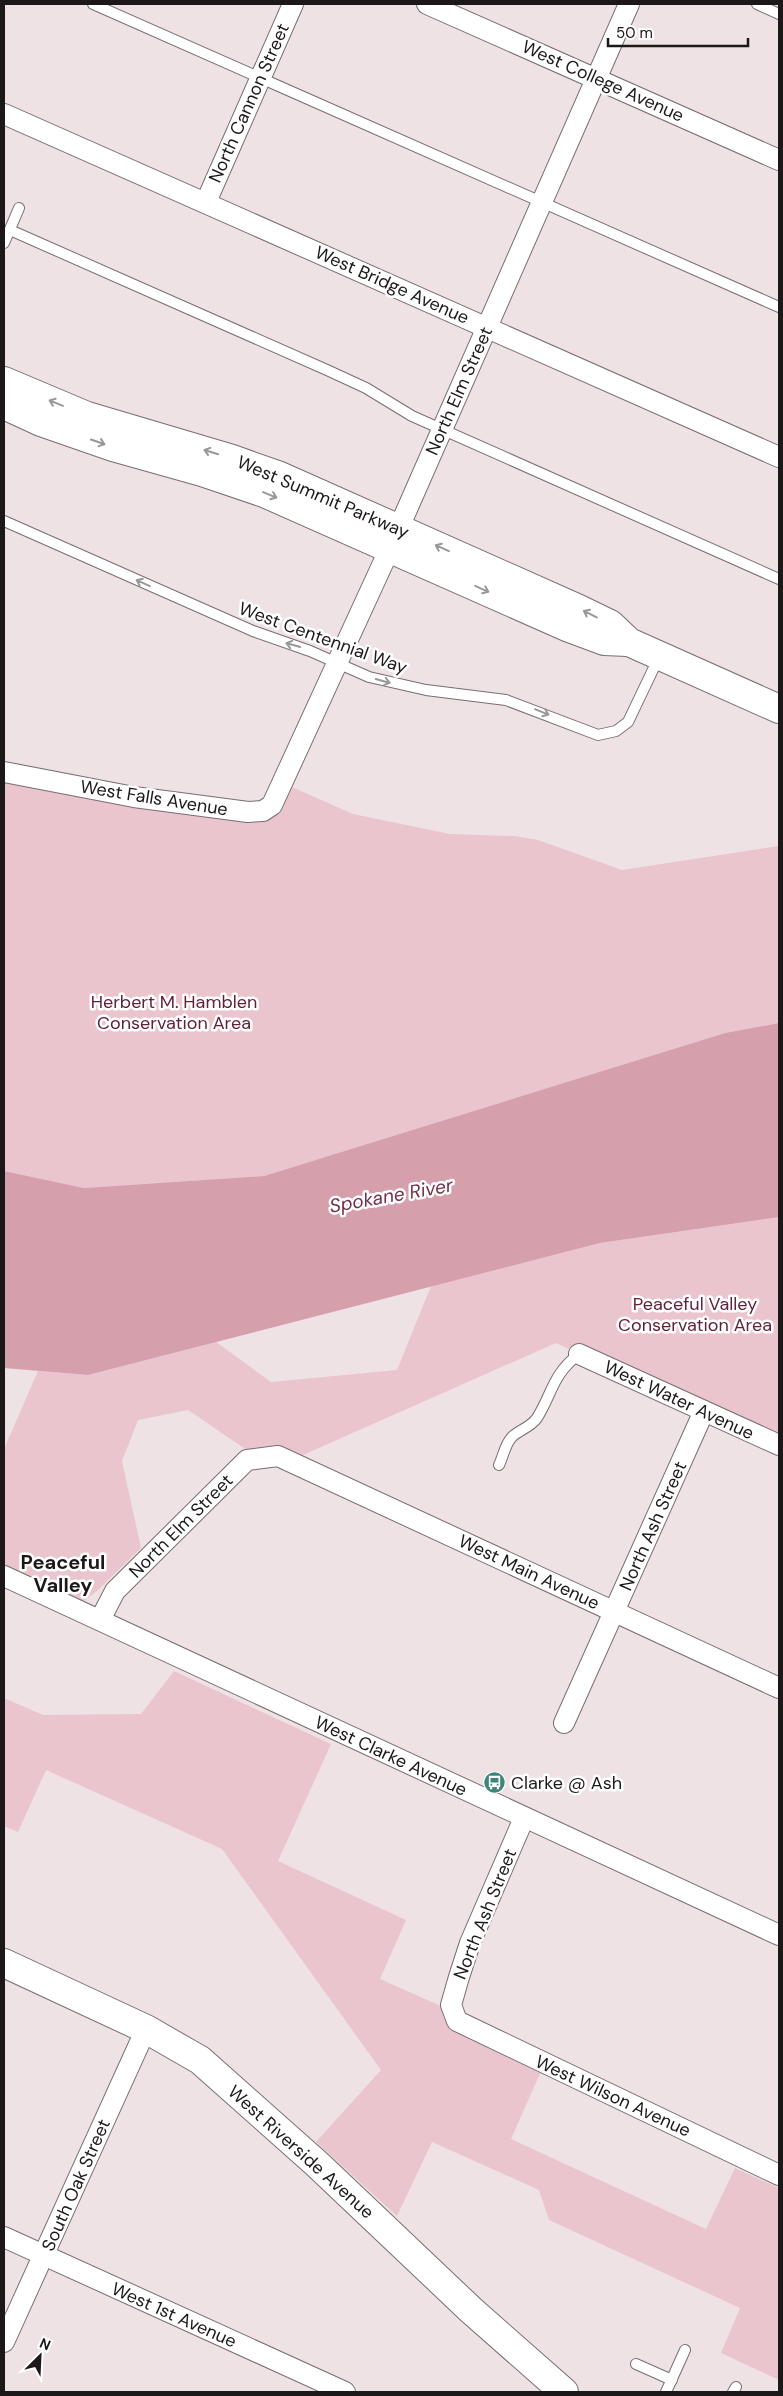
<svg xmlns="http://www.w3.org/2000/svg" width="783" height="2396" font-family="'DM Sans',sans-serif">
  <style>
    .green { fill: #ebc5ce }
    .water { fill: #d59fac }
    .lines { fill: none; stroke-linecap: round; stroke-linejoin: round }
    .lane-casing { stroke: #786e70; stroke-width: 12 }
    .street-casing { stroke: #786e70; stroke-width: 22 }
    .secondary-casing { stroke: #786e70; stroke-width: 30 }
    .lane { stroke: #fff; stroke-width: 10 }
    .street { stroke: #fff; stroke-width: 20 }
    .secondary { stroke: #fff; stroke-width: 28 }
    .oneway { stroke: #999798 }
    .labels { text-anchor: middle; stroke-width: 5; stroke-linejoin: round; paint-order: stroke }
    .street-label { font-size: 18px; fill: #1c1819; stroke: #fff }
    .park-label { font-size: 18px; fill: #622137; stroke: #fff }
    .poi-label { font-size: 18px; fill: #1c1819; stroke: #fff; text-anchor: start }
    .water-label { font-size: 19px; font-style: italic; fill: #722f44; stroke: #fff }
    .quarter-label { font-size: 20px; font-weight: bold; fill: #1c1819; stroke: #fff }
  </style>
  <rect width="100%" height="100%" fill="#eee2e5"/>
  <g class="green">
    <polygon points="4,777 273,816 281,811 292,787 353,814 450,834 514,836 538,840 622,870 779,846 779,1023 725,1033 264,1176 84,1188 4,1171"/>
    <polygon points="779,1217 779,1445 556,1343 303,1455 279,1451 251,1453 188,1410 138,1420 122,1461 141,1548 97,1591 84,1601 68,1598 4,1568 4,1449 38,1371 88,1375 216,1342 271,1382 397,1370 431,1286 600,1243"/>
    <polygon points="174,1671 331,1744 278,1861 406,1920 380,1979 441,2006 443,2016 450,2028 542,2069 511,2139 706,2229 735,2168 779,2188 779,2380 721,2353 740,2308 549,2220 539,2190 432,2142 397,2216 316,2142 381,2070 222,1849 46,1770 18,1832 4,1826 4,1698 43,1715 141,1714"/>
  </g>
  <polygon class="water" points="779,1023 779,1217 600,1243 88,1375 4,1368 4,1171 84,1188 264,1176 725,1033"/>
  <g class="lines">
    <defs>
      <g id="lane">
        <polyline points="93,4 779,307"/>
        <polyline points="757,4 779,14"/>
        <polyline points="10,230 327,370 366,388 412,416 779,579"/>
        <polyline points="4,243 19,208"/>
        <polyline points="4,521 253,631 310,651 369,677 426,690 506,700 598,735 616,731 628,722 659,657"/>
        <path d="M499,1465C503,1457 505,1444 512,1437C520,1429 530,1428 537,1418C553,1392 552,1375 579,1354"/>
        <polyline points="636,2364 672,2380"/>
        <polyline points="666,2392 685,2350"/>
        <polyline points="733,2392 736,2387"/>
      </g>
      <g id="street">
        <polyline points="427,4 779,160"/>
        <polyline points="4,114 779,457"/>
        <polyline points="206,202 293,4"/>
        <polyline points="4,772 134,797 248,812 263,811 272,805 390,548 629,4"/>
        <polyline points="579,1354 779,1445"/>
        <polyline points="4,1576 779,1935"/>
        <polyline points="100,1620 115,1591 247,1460 278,1456 779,1688"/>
        <polyline points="564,1723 704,1411"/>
        <polyline points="524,1818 470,1943 459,1977 451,2005 457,2021 779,2175"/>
        <polyline points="4,2237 345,2392"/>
        <polyline points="4,2342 146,2029"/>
      </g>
      <g id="secondary">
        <polyline points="4,381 87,416 232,459 280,476 579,609 610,624 629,642 779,709"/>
        <polyline points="4,405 41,422 113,447 202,472 264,493 569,628 604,641 628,642"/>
        <polyline points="4,1963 146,2029 200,2060 317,2164 471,2310 564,2392"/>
      </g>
    </defs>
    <use href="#lane" class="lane-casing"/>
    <use href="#street" class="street-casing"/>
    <use href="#secondary" class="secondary-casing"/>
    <use href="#lane" class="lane"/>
    <use href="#street" class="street"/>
    <use href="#secondary" class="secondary"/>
  </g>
  <defs><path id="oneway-shaft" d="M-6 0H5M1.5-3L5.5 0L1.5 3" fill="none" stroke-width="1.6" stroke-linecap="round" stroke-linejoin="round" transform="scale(1.25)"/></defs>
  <g class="oneway">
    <use href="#oneway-shaft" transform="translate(56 403) rotate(-158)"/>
    <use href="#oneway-shaft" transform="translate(98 442) rotate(19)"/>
    <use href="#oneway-shaft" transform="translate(211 452) rotate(-163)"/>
    <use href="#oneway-shaft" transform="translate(270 495) rotate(22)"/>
    <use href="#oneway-shaft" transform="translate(442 548) rotate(-156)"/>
    <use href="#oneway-shaft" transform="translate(143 583) rotate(-156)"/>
    <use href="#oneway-shaft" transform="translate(482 589) rotate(24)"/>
    <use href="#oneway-shaft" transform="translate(590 614) rotate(-153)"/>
    <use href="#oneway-shaft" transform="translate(293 645) rotate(-164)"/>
    <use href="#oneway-shaft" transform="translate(383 681) rotate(16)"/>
    <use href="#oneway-shaft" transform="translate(542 712) rotate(22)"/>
  </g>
  <defs>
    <symbol id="bus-disc" viewBox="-11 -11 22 22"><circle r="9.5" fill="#3f8479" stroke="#fff"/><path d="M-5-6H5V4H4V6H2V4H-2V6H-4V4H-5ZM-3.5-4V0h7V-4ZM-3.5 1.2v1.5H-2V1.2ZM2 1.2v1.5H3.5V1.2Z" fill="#fff"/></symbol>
  </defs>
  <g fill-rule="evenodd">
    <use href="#bus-disc" x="482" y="1770" width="25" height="25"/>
  </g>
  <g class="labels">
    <g class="street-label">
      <text transform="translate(603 81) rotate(24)" y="6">West College Avenue</text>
      <text transform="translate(249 103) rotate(-66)" y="6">North Cannon Street</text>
      <text transform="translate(392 285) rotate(24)" y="6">West Bridge Avenue</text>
      <text transform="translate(459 391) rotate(-66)" y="6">North Elm Street</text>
      <text transform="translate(323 497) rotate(23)" y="6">West Summit Parkway</text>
      <text transform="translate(323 638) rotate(20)" y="6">West Centennial Way</text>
      <text transform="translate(154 798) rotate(9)" y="6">West Falls Avenue</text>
      <text transform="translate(679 1400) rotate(25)" y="6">West Water Avenue</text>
      <text transform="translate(181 1526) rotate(-45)" y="6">North Elm Street</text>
      <text transform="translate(653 1526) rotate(-66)" y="6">North Ash Street</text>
      <text transform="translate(529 1572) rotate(25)" y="6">West Main Avenue</text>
      <text transform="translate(391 1756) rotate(25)" y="6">West Clarke Avenue</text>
      <text transform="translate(485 1914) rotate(-68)" y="6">North Ash Street</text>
      <text transform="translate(613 2096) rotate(25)" y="6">West Wilson Avenue</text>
      <text transform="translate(301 2152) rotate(42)" y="6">West Riverside Avenue</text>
      <text transform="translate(76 2185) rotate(-66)" y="6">South Oak Street</text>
      <text transform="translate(174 2315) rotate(24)" y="6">West 1st Avenue</text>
    </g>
    <g class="park-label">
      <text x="174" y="1008">Herbert M. Hamblen<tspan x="174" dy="21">Conservation Area</tspan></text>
      <text x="695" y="1310">Peaceful Valley<tspan x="695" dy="21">Conservation Area</tspan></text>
    </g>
    <g class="poi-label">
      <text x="511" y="1789">Clarke @ Ash</text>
    </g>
    <g class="water-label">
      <text transform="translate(391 1195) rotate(-10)" y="7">Spokane River</text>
    </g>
    <g class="quarter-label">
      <text x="63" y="1569">Peaceful<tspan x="63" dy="23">Valley</tspan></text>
    </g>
  </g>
  <rect width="783" height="2396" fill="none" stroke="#1c1819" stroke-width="10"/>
  <g transform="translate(40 2356) rotate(24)" stroke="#ffffff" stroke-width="4" paint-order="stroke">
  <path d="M0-4L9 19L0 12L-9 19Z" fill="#1c1819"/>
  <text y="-8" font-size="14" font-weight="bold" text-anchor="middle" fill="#1c1819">N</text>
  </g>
  <path d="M608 38v8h140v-8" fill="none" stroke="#1c1819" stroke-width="2.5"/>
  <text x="616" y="38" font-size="15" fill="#1c1819" stroke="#ffffff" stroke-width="4" paint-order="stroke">50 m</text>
</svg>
